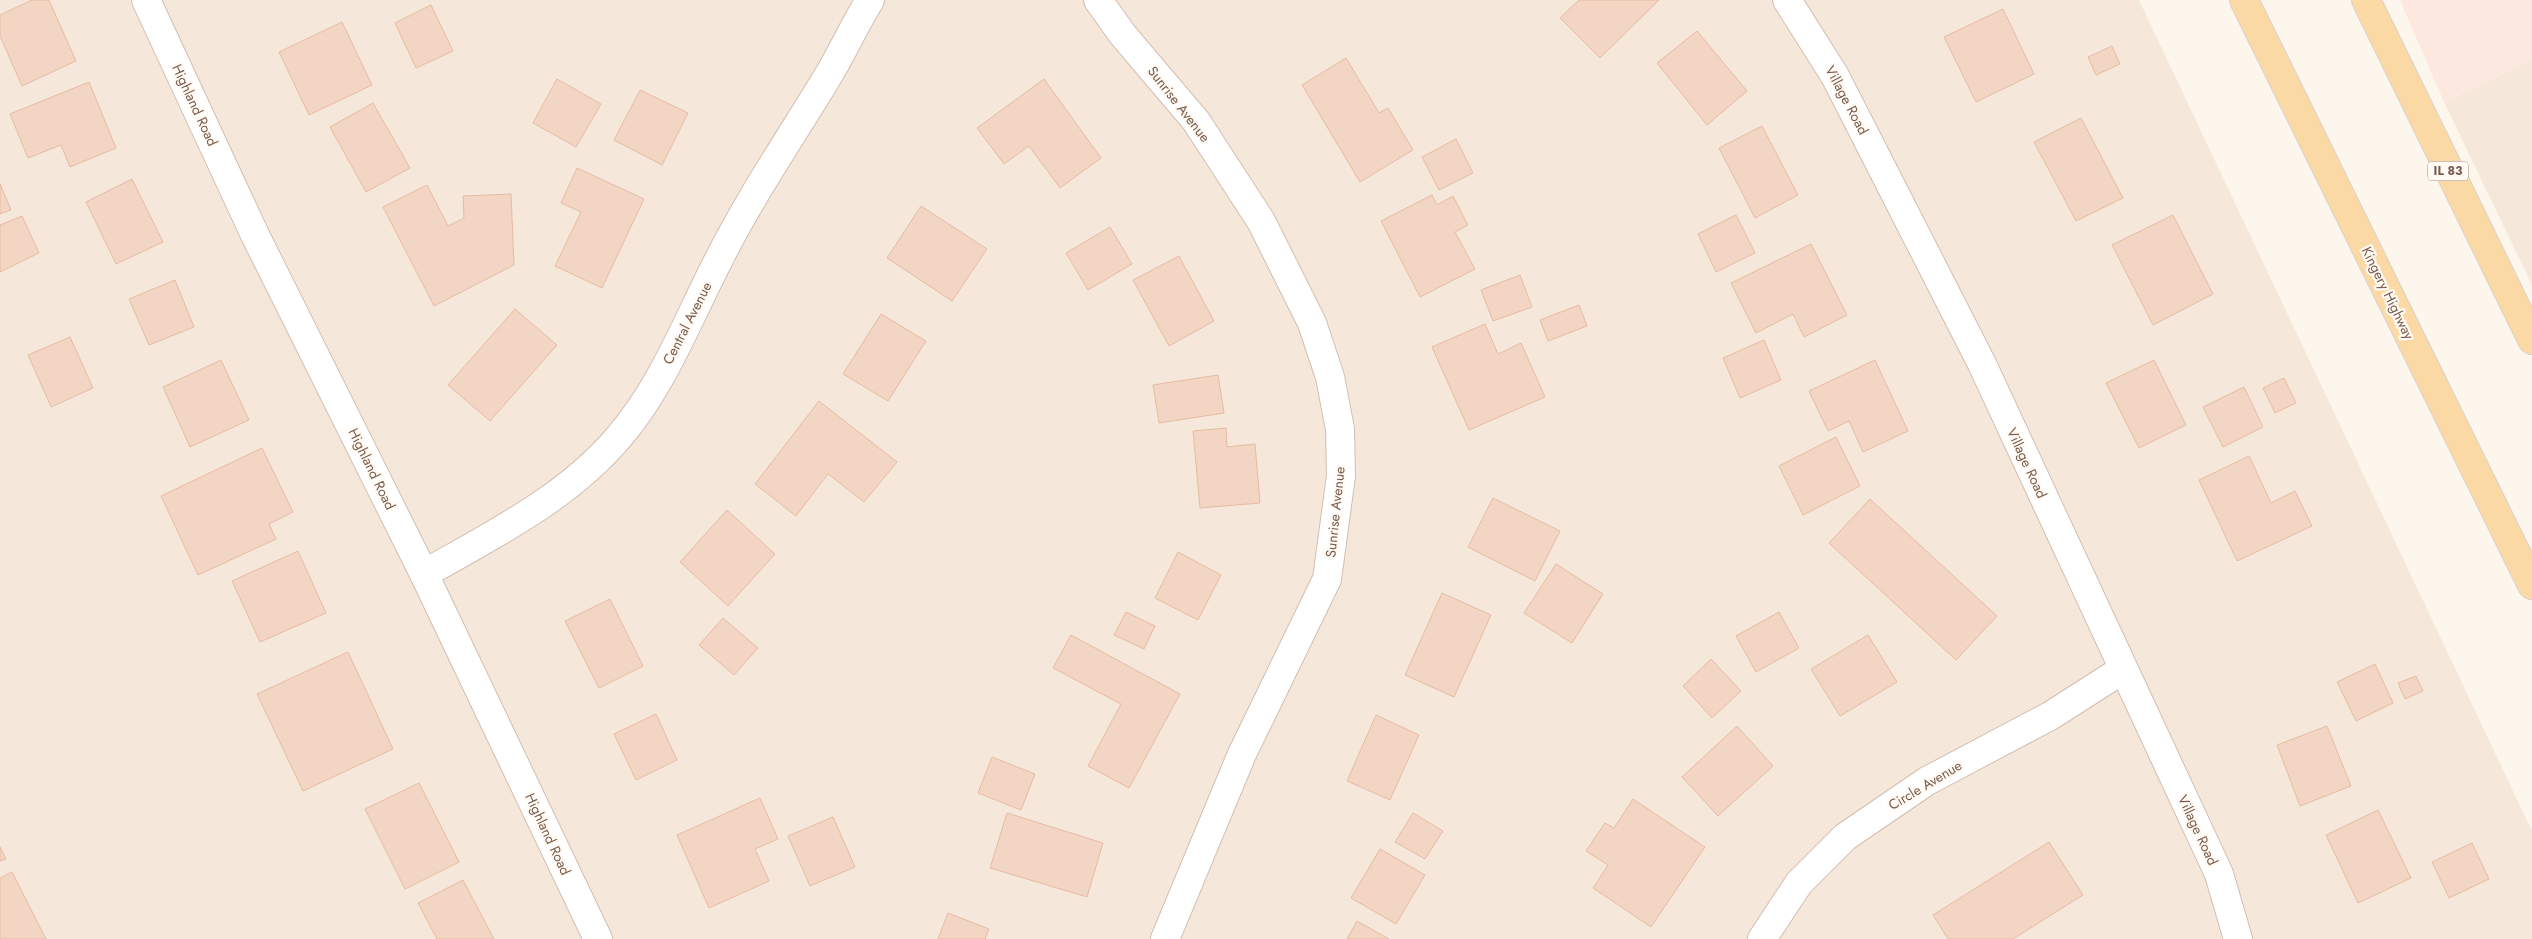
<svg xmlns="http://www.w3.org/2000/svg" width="2532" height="939" font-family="Jost,sans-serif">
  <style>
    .residential { fill: #f5e8da }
    .commercial { fill: #fde8e0 }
    .building { fill: #f3d5c3; stroke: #e6bba3 }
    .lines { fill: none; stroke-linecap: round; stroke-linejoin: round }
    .minor-casing { stroke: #d1beb0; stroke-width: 30 }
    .primary-casing { stroke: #dad1cd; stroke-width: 30 }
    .minor { stroke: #fff; stroke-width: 28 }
    .primary { stroke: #fbd9a5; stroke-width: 28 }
    .labels { text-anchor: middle; stroke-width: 4.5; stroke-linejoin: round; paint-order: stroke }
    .shield { fill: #fffaf3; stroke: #a28b7f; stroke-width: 1 }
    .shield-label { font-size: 12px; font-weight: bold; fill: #7a5c4d }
    .street-label { font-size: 14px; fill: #7a5c4d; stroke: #fffaf3 }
  </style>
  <rect width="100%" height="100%" fill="#fdf6ec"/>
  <g class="residential">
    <polygon points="0,0 2139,0 2532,831 2532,939 0,939"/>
    <polygon points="2532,60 2532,285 2444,102"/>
  </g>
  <polygon class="commercial" points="2400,0 2532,0 2532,60 2444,102"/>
  <g class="building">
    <polygon points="32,0 49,0 76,61 22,86 0,36 0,15"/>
    <polygon points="1579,0 1659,0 1600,58 1560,18"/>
    <polygon points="431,5 453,51 416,68 395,23"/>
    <polygon points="2003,9 2034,74 1976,102 1944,37"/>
    <polygon points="342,22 372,85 309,115 279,52"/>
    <polygon points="1697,31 1747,91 1707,125 1657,63"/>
    <polygon points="2112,46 2120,64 2096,75 2088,57"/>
    <polygon points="1346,58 1379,113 1388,108 1413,150 1360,182 1302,85"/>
    <polygon points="557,79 601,104 576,147 533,123"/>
    <polygon points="1044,79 1101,158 1060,188 1029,146 1004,164 977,128"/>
    <polygon points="89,82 116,148 70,167 61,145 28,158 10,114"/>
    <polygon points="640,90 688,113 662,165 614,140"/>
    <polygon points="373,103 410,168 366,192 330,127"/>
    <polygon points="2081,118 2123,198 2076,221 2034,142"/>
    <polygon points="1762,126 1798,195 1755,218 1719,148"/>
    <polygon points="1456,139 1473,173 1439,190 1422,157"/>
    <polygon points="577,168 644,199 602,288 555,266 581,212 561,203"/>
    <polygon points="132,179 163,242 116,264 86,202"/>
    <polygon points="0,184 11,210 0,214"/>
    <polygon points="427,185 448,226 464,218 463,196 511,194 514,265 434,306 383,207"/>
    <polygon points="1432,195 1437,205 1453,196 1468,225 1455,232 1475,269 1420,297 1381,221"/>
    <polygon points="921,206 987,249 952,301 887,258"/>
    <polygon points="1736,215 1755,253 1716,272 1698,234"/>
    <polygon points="2173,215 2213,294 2153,325 2112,245"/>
    <polygon points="22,216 39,253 0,272 0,225"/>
    <polygon points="1110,227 1132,264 1088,290 1066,253"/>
    <polygon points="1811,244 1847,315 1804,337 1793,314 1756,333 1731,283"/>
    <polygon points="1179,256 1214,321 1169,346 1133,280"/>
    <polygon points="1520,275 1532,307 1493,321 1481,290"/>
    <polygon points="175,280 194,327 149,345 129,299"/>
    <polygon points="1579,305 1587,326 1548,341 1540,320"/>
    <polygon points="515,309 557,345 490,421 448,385"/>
    <polygon points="881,314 926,341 888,401 843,374"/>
    <polygon points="1485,324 1498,354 1521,343 1545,397 1469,430 1432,347"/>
    <polygon points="70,337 93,388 51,407 28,355"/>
    <polygon points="1764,340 1781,380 1740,398 1723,358"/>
    <polygon points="221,360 249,420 190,447 163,387"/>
    <polygon points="1875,360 1908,431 1863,452 1849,421 1828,431 1809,391"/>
    <polygon points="2154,360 2186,425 2139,448 2106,383"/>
    <polygon points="1218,375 1224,413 1159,423 1153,385"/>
    <polygon points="2284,378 2296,403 2275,413 2263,388"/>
    <polygon points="2244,387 2263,427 2223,447 2203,407"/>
    <polygon points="819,401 897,462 864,502 828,474 796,516 755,484"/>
    <polygon points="1226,428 1227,447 1255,444 1260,503 1200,508 1193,431"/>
    <polygon points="1836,437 1860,486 1803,515 1779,466"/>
    <polygon points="262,448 293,512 269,524 276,539 198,575 161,496"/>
    <polygon points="2249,456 2271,503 2295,491 2312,526 2237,561 2199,480"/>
    <polygon points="1493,498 1560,531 1535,581 1468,547"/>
    <polygon points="1870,499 1997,616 1956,660 1829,543"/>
    <polygon points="727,510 775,554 728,606 680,562"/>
    <polygon points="298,551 326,613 260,642 232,581"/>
    <polygon points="1178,552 1221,575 1198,620 1155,598"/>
    <polygon points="1556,564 1603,594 1572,643 1524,613"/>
    <polygon points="1442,593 1491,615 1454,697 1405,675"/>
    <polygon points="610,599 643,666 599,688 565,621"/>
    <polygon points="1126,612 1155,626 1144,649 1114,635"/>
    <polygon points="1779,612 1799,648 1756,672 1736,636"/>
    <polygon points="723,618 758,648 734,675 699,645"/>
    <polygon points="1071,635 1180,694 1129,788 1088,766 1121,704 1053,668"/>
    <polygon points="1868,635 1897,682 1840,716 1811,669"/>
    <polygon points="348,652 393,749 303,791 257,694"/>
    <polygon points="1711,659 1741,691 1712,718 1683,686"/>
    <polygon points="2375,664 2393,703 2356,721 2337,682"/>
    <polygon points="2416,676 2423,691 2405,699 2398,683"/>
    <polygon points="656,714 677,760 636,780 614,734"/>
    <polygon points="1376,715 1419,735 1390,800 1347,781"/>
    <polygon points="1737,726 1773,766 1718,816 1682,777"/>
    <polygon points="2327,726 2351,786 2300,806 2277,745"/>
    <polygon points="992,757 1035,774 1021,810 978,793"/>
    <polygon points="419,783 459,862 405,889 365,809"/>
    <polygon points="760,798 778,839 755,849 769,881 709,908 677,835"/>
    <polygon points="1633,799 1705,847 1651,927 1593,888 1608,865 1586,851 1605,823 1614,828"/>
    <polygon points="2378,810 2411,878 2358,903 2326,835"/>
    <polygon points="1007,813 1103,843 1087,897 990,868"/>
    <polygon points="1413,813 1443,831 1425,859 1395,842"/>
    <polygon points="833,817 855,867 810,886 788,836"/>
    <polygon points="2049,842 2083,895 2013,939 1948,939 1933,915"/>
    <polygon points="2472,843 2489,879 2449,898 2432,862"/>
    <polygon points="0,847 6,859 0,861"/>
    <polygon points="1380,849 1425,875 1396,924 1351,898"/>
    <polygon points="12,872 46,939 0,939 0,878"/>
    <polygon points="463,880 494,939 437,939 418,903"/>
    <polygon points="948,913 989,929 985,939 938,939"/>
    <polygon points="1357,921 1389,939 1347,939"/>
  </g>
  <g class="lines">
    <defs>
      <g id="minor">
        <polyline points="146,0 255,235 424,574 598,939"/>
        <polyline points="1098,0 1123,35 1196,121 1261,221 1312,323 1330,377 1340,429 1341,476 1327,579 1242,754 1165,939"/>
        <polyline points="1787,0 1835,76 1982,364 2219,874 2238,939"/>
        <path d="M424,574C492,535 566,499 618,438C663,386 687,321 718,261C750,197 791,137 828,76C843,51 855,24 870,0"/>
        <polyline points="1762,939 1799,883 1845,837 1927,781 2050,716 2122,670"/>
      </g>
      <g id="primary">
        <polyline points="2244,0 2532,585"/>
        <polyline points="2366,0 2532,340"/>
      </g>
    </defs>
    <use href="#minor" class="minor-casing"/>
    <use href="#primary" class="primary-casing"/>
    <use href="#minor" class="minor"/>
    <use href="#primary" class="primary"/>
  </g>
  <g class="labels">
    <rect class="shield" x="2428" y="161.5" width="40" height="19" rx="4"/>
    <g class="shield-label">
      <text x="2448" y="175">IL 83</text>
    </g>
    <g class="street-label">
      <text transform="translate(1847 100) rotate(62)" y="5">Village Road</text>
      <text transform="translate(1179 104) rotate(52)" y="5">Sunrise Avenue</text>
      <text transform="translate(195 105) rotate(65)" y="5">Highland Road</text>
      <text transform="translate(2388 293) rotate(64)" y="5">Kingery Highway</text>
      <text transform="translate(687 323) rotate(-63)" y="5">Central Avenue</text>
      <text transform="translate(2027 463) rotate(65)" y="5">Village Road</text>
      <text transform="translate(372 469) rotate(64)" y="5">Highland Road</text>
      <text transform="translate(1335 512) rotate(-84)" y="5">Sunrise Avenue</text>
      <text transform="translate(1925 785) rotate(-31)" y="5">Circle Avenue</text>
      <text transform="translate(2198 830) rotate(65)" y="5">Village Road</text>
      <text transform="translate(548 834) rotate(65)" y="5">Highland Road</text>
    </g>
  </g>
</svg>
